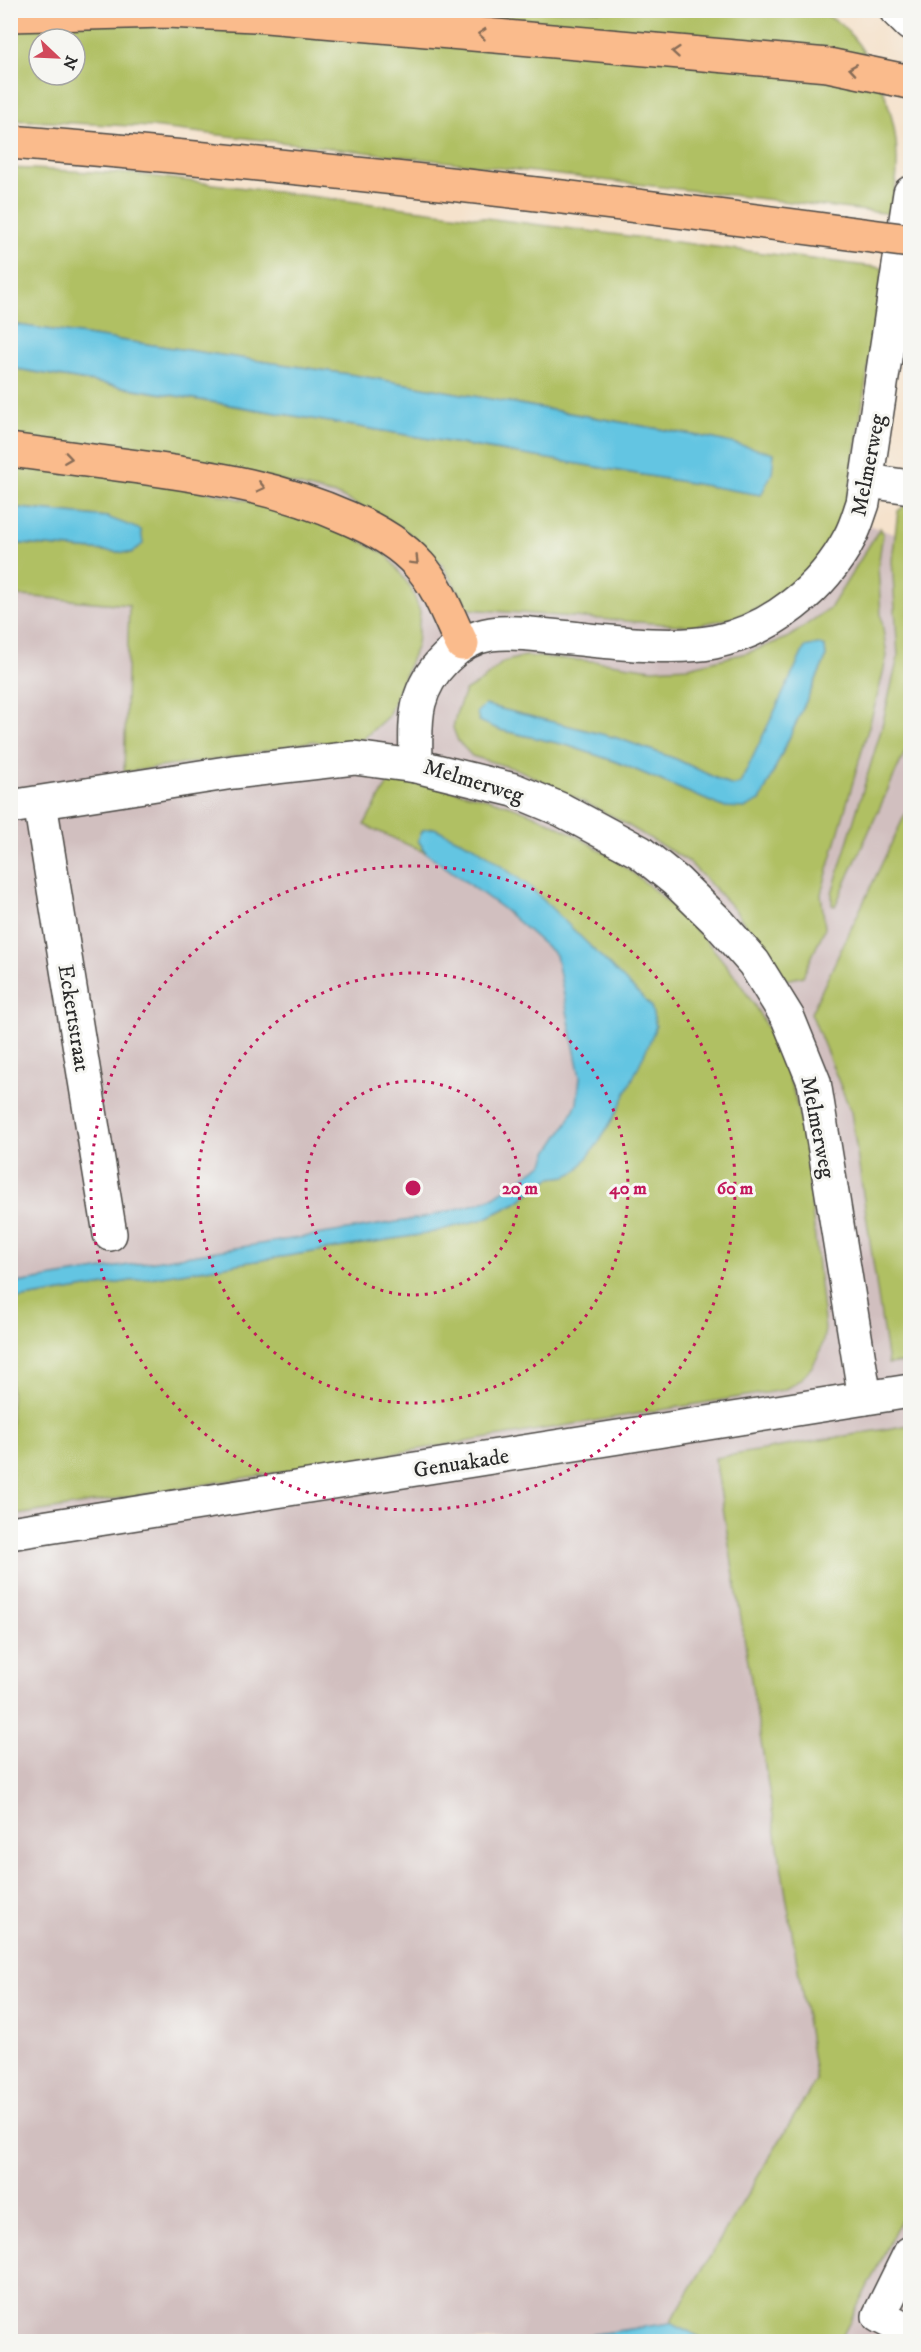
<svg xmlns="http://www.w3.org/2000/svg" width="921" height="2352" font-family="'IM FELL DW Pica',serif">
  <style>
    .industrial { fill: #d1bfbf }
    .green { fill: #b0c063; stroke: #6e7647; stroke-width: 1.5; fill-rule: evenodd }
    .water { fill: #63c5e2; stroke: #477886; stroke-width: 1.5 }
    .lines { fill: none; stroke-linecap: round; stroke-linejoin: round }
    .minor-casing { stroke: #494643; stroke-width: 36 }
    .highway-casing { stroke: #494643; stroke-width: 36 }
    .minor { stroke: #fff; stroke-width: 33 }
    .highway { stroke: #fabb8c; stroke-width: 33 }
    .highway-bridge-casing { stroke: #494643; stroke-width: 36; stroke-linecap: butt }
    .highway-bridge { stroke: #fabb8c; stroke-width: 33 }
    .oneway { stroke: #886c57 }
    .ring { fill: none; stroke: #c2185b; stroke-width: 3; stroke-dasharray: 3 6 }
    .labels { text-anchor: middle; stroke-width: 6; stroke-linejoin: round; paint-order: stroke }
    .street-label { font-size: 22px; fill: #2b2b2b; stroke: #f6f6f2 }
    .centre { fill: #c2185b; stroke: #f6f6f2; stroke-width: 3 }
    .ring-label { font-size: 18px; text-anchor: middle; font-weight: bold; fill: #c2185b; stroke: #f6f6f2; stroke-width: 6; stroke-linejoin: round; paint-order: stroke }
  </style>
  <rect width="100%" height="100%" fill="#f6f6f2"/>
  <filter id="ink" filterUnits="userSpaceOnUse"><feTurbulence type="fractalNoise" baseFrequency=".0167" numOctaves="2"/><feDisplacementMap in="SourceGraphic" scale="12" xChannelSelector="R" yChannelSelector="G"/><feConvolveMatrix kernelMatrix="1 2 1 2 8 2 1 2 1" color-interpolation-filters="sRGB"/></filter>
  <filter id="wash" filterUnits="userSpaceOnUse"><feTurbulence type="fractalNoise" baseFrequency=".008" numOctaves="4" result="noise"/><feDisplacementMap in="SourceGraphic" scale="24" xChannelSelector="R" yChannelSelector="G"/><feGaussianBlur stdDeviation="1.35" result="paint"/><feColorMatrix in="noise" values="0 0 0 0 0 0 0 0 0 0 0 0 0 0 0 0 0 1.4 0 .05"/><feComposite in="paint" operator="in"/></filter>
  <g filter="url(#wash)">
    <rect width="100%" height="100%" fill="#f5e2cc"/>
    <polygon class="industrial" points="114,364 694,462 910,540 910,2341 11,2341 10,525 89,530"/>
    <g class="green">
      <path d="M10,11H821C829,17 840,23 847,30C879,66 899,119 897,168C897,183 893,199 891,214L151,127L11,120ZM39,39H75V75H39Z"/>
      <polygon points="10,168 134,174 883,268 850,489 837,527 826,548 808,571 787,592 763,606 733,618 691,626 469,609 443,566 427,548 402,528 340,496 244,472 11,439 11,368 761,495 774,454 710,438 355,375 11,324"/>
      <polygon points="11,463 147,479 313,515 387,555 411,588 420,612 417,645 388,716 363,739 333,744 313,741 229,758 124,772 129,605 11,595 10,543 131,553 107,517 11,507"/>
      <polygon points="908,503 910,503 910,741 835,906 832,905 832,893 881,730 898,657 892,560 898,511"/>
      <path d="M880,528L883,533L878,567L881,615L887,656L877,698L821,894L825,928L803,976L787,980L774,967L735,910L688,861L614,817L519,770L472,756L458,741L453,728L456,714L465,691L482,681L503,662L525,656L603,662L652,669L689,667L750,652L789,637L831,607ZM825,647L826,658L760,801L723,807L617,762L566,745L500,730L485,705L617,738L676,759L732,786L740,784Z"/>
      <path d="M390,780C439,787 486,795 532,814C646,862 756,970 793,1090C804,1126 807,1165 811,1202C816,1245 820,1287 825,1329C822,1358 809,1378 783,1390L11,1516V1300L425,1234L484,1219L516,1203L550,1178L567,1176L648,1046L475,847L434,828L423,830L418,840L426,853L364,825Z"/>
      <polygon points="910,804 910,1362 888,1364 851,1112 811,1013"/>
      <polygon points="910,1425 910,2202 840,2341 708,2341 670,2323 816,2080 715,1458"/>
    </g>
    <g class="water">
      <polygon points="11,324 355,375 710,438 774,453 772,473 761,495 11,368"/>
      <polygon points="10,507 107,517 141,530 143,544 131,553 11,543"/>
      <polygon points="818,644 825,647 826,658 760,801 746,808 723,807 617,762 566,745 500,730 479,721 477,712 485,705 617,738 676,759 732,786 740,784 805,647"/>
      <polygon points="434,828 475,847 529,886 651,1006 656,1026 648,1046 617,1112 596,1146 577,1171 567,1176 550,1178 516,1203 484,1219 425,1234 11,1300 11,1284 422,1218 479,1203 494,1197 544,1163 548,1152 566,1125 577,1103 580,1077 556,955 502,908 426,853 418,840 423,830"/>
      <polygon points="670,2323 708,2341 549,2341"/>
    </g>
  </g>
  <g filter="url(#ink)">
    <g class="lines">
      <defs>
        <g id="minor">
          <polyline points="896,10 910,24"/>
          <polyline points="868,481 910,487"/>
          <path d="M416,766C416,745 414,723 419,703C427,671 458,639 491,634C510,631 531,634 550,636C597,640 668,651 714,642C771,630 823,589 850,537C856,526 859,514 863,503L910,193"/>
          <polyline points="40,803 110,1234"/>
          <polyline points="10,807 233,772 354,758 416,766 514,790 562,810 640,852 676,881 718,922 754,963 788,1018 814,1082 865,1398"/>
          <polyline points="10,1533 910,1391"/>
          <polyline points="910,2253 879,2316 910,2332"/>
        </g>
        <g id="highway">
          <polyline points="10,15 166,11 255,15 828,65 910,82"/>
          <path d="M10,142C288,164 564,195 840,232"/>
          <path d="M10,450C56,456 101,462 146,468C217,478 281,488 348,518C374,529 400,543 419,565C439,586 449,619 462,644"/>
        </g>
      </defs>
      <use href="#minor" class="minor-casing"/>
      <use href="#highway" class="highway-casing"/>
      <use href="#minor" class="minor"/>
      <use href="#highway" class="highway"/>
      <defs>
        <polyline id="highway-bridge" points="840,232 910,241"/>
      </defs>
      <use href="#highway-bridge" class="highway-bridge-casing"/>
      <use href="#highway-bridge" class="highway-bridge"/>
    </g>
    <defs><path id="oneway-chevron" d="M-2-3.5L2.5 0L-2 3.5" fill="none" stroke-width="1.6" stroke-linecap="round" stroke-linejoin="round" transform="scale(1.5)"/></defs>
    <g class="oneway">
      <use href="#oneway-chevron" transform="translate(482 34) rotate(-175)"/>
      <use href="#oneway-chevron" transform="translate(676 52) rotate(-175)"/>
      <use href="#oneway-chevron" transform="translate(853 69) rotate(-171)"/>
      <use href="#oneway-chevron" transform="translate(68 458) rotate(8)"/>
      <use href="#oneway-chevron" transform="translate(261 487) rotate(13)"/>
      <use href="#oneway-chevron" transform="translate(415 561) rotate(45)"/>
    </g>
  </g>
  <g class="ring">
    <circle cx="413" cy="1188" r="107"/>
    <circle cx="413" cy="1188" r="215"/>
    <circle cx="413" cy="1188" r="322"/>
  </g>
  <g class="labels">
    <g class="street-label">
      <text transform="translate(867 465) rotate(-79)" y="8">Melmerweg</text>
      <text transform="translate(474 780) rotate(17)" y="8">Melmerweg</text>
      <text transform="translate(75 1018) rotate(81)" y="8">Eckertstraat</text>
      <text transform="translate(819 1127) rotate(79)" y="8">Melmerweg</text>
      <text transform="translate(461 1462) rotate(-9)" y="8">Genuakade</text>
    </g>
  </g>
  <circle cx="413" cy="1188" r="9" class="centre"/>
  <g class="ring-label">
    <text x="520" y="1194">20 m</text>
    <text x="628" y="1194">40 m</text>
    <text x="735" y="1194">60 m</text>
  </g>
  <rect width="921" height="2352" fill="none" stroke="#f6f6f2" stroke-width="36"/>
  <g transform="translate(57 57) rotate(113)"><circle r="28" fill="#f6f6f2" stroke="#a5a5a2" stroke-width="1.5"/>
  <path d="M0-4.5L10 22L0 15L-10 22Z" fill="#d1495b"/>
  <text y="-9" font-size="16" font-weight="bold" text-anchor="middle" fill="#2b2b2b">N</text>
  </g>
</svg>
